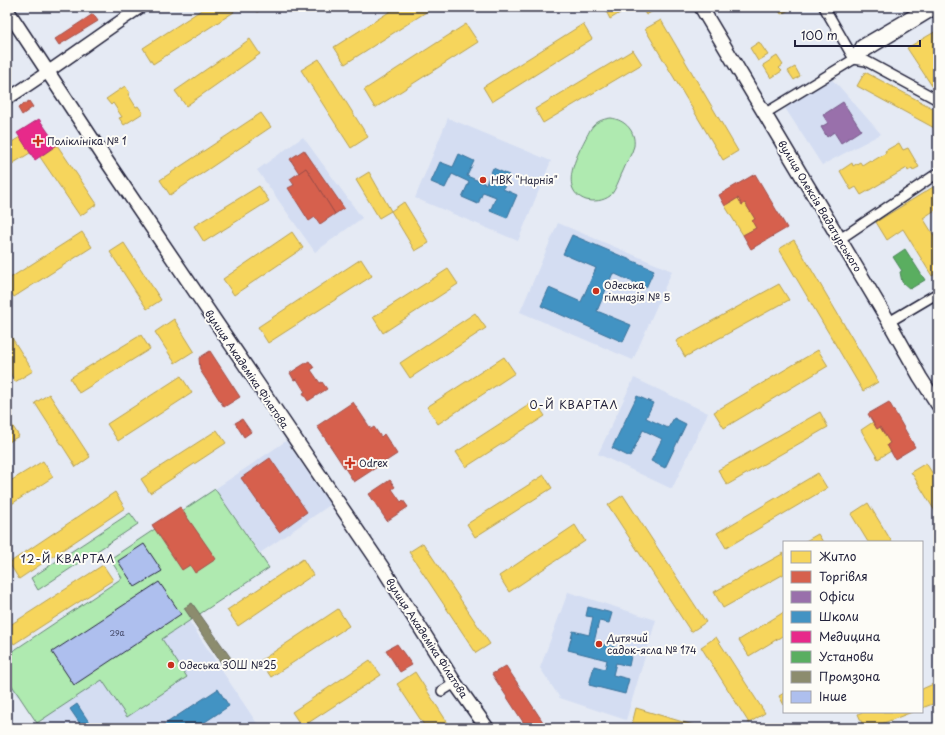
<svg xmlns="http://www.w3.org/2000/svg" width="945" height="735" font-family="'Playpen Sans',sans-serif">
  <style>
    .built { fill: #d4ddf2 }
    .green { fill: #afeab0; stroke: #688676 }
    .homes { fill: #f6d55c; stroke: #b69f52 }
    .shops { fill: #d6604d; stroke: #a04d48 }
    .offices { fill: #9970ab; stroke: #755989 }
    .schools { fill: #4393c3; stroke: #39719a }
    .health { fill: #e7298a; stroke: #ac2772 }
    .public { fill: #5aae61; stroke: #498456 }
    .industry { fill: #8c8c6e; stroke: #6c6c5f }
    .building { fill: #aebfee; stroke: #22223b }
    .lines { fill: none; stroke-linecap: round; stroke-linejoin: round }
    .minor-casing { stroke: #22223b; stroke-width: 12 }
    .tertiary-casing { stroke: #22223b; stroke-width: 14 }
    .secondary-casing { stroke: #22223b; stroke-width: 16 }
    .minor { stroke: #fdfcf7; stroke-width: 9 }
    .tertiary { stroke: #fdfcf7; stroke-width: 11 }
    .secondary { stroke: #fdfcf7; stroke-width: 13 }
    .poi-dot { fill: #c8321e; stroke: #fdfcf7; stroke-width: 1.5 }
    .labels { text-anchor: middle; stroke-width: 4; stroke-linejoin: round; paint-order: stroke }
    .number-label { font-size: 8px; fill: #454968 }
    .poi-label { font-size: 10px; fill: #22223b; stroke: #fdfcf7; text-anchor: start }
    .street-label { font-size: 10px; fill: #22223b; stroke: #fdfcf7 }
    .neighbourhood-label { font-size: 11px; letter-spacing: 1px; fill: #22223b; stroke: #fdfcf7 }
  </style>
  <rect width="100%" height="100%" fill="#e5eaf4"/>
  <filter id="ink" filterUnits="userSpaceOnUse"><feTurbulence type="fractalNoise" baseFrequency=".025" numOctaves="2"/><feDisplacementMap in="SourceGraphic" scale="8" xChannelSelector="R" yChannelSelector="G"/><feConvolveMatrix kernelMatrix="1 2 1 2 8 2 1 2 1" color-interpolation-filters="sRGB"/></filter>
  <g filter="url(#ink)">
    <g class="built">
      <polygon points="831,79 838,85 881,134 822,165 785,108"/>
      <polygon points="448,118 551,161 518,241 415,198"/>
      <polygon points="303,137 362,218 315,252 257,170"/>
      <polygon points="558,223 672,271 633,360 520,312"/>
      <polygon points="634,378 708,413 672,489 598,454"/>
      <polygon points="286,441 330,505 260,553 215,489"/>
      <polygon points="568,592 656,620 626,720 560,698 540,668"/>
      <polygon points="189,621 260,728 48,728 29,700 17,696 10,685 7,673 7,648 33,651 72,699"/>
    </g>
    <g class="green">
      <path d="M611,118C625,120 636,131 634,146C632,154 626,163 623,171C619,179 616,190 610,196C603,201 594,202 586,200C555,189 581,148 590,130C595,122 602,119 611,118Z"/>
      <polygon points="215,489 269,568 162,639 187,677 127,717 102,680 37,723 7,678 7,655 122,578 110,559"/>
      <polygon points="130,513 138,524 38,590 31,578"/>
    </g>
    <g class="homes">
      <polygon points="206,7 231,7 234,12 153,64 143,48"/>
      <polygon points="253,7 265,7 257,12"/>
      <polygon points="397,7 434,7 345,64 334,47"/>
      <polygon points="604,7 630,7 610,19"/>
      <polygon points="644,7 658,7 658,8 646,15 642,8"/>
      <polygon points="777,7 795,7 781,14"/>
      <polygon points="661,20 738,151 723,160 645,29"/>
      <polygon points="466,24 478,42 375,108 364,90"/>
      <polygon points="583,24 592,39 492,102 483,87"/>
      <polygon points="938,30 938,55 935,57 938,62 938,82 932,86 907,48"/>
      <polygon points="250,39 260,54 186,106 175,91"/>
      <polygon points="759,42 768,55 758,61 750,48"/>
      <polygon points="633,50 642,64 543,123 535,109"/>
      <polygon points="777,56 783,65 779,68 782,71 771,78 763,65"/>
      <polygon points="319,59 368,137 351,148 301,70"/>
      <polygon points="795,67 800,76 794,80 788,71"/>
      <polygon points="865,72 938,111 938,130 857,86"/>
      <polygon points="125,86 130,93 128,94 136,107 138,106 143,113 124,125 119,118 122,117 113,103 111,105 106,99"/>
      <polygon points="261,113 271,127 170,195 160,180"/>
      <polygon points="20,137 30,153 7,167 7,145"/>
      <polygon points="899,143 903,150 908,148 919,167 913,170 912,168 908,171 907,168 861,195 856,187 851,190 840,171 852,163 853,166 860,162 862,165 870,160 871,162 886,153 885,151"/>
      <polygon points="57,145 97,204 80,216 40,157"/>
      <polygon points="369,172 391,211 379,218 356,180"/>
      <polygon points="938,184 938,208 923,218 938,242 938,272 932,276 903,229 887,240 876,222"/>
      <polygon points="259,186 269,201 204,242 194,226"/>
      <polygon points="738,198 742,205 745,203 755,219 752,221 756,228 743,235 725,206"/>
      <polygon points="404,202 429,243 415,251 391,211"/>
      <polygon points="82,232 92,247 14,297 7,286 7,280"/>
      <polygon points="292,232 303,248 234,295 223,279"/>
      <polygon points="794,240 878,382 863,391 779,249"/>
      <polygon points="124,243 161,300 147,309 110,252"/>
      <polygon points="361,259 372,276 268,343 258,327"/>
      <polygon points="448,269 458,284 383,333 373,317"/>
      <polygon points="779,284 789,300 685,357 676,341"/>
      <polygon points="475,313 486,328 410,378 400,363"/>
      <polygon points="174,319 194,351 175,363 155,332"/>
      <polygon points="7,330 33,371 15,382 7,368"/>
      <polygon points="141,335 150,349 79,393 70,378"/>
      <polygon points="818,350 828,366 724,428 714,412"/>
      <polygon points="504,357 515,373 438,424 427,407"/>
      <polygon points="181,376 192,393 118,441 107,424"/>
      <polygon points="49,394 90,457 76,467 35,403"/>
      <polygon points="535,401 545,416 466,467 456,452"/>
      <polygon points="820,412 828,427 727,485 718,470"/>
      <polygon points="8,419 19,436 7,443 7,420"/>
      <polygon points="873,422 877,429 880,427 890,443 887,445 891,451 878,459 861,430"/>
      <polygon points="217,430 226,443 150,493 141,479"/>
      <polygon points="43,461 53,477 7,507 7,483"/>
      <polygon points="926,463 938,482 938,516 911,472"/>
      <polygon points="818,473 827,488 726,548 717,533"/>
      <polygon points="544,475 552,488 475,537 467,524"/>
      <polygon points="115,492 125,508 19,579 9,563"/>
      <polygon points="623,495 706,622 691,632 608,505"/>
      <polygon points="868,503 892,542 868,542 851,514"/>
      <polygon points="575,525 585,541 509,592 499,576"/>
      <polygon points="818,534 823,542 804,542"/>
      <polygon points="423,543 490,644 476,653 409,552"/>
      <polygon points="784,553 784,574 723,608 714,592"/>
      <polygon points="303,559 313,575 238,626 227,610"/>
      <polygon points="103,565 113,580 14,644 7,634 7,627"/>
      <polygon points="338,609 349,626 271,677 260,661"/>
      <polygon points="784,612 784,635 749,656 739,640"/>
      <polygon points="716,637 765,713 749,723 701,647"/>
      <polygon points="370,660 381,675 302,727 292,712"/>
      <polygon points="415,672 451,728 426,728 397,684"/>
      <polygon points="938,682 938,702 922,708 922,689"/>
      <polygon points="784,693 784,705 779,696"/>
      <polygon points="636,708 703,728 646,728 632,724"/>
      <polygon points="862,712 912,712 871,728 864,728 858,714"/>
    </g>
    <g class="shops">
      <polygon points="93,14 98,21 59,45 55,39"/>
      <polygon points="29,101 33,107 22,115 18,108"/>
      <polygon points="304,150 344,208 335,214 306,168 299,173 290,159"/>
      <polygon points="306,168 335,214 320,224 315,217 309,221 288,188 294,185 290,179"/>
      <polygon points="755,174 787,228 751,249 743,235 756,228 752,221 755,219 745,203 742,205 738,198 725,206 719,195"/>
      <polygon points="210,351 240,397 224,407 200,370 199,358"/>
      <polygon points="309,361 314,368 311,370 320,383 322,382 327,389 308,401 303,393 305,392 297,379 294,380 290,373"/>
      <polygon points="353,402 371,429 374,427 381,437 384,434 397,454 354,482 317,426"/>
      <polygon points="889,402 915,447 895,459 887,445 890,443 880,427 877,429 868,414"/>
      <polygon points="242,419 251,432 244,437 235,423"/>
      <polygon points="270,458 307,512 279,532 241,478"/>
      <polygon points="390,480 395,487 392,489 401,502 403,500 408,507 387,521 369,494"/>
      <polygon points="180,507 216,559 195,573 190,565 182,570 152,525"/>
      <polygon points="397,644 412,665 400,672 386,650"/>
      <polygon points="506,666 547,728 527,728 492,674"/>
    </g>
    <polygon class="offices" points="843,102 861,130 841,143 834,132 827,137 821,127 828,123 823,115"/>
    <g class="schools">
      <polygon points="459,154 474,161 467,176 486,184 493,168 509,175 503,189 517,195 507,218 490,211 496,197 483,192 478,204 462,197 469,182 452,174 445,188 431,182 440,162 453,167"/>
      <polygon points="572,235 654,270 646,288 613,273 597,311 631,325 623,342 541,306 549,288 581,302 596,268 563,254"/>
      <polygon points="637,396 653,403 646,418 668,428 674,418 686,424 665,468 651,461 662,439 643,430 630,457 612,448"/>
      <polygon points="588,607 612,613 609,623 599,621 594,642 632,651 629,666 616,663 613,675 629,679 625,694 589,685 594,666 605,669 607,660 568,650 573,631 589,635 593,617 586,616"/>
      <polygon points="218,689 229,706 199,726 201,728 159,728"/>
      <polygon points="77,704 93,728 83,728 70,709"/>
    </g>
    <polygon class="health" points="39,119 57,145 35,160 17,133"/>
    <polygon class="public" points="905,249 925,280 910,289 902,282 900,272 902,271 893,257"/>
    <polygon class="industry" points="192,603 233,661 224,667 184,608"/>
    <g class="building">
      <polygon points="144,544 162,571 135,587 118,561"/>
      <polygon points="159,582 181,614 74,685 52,652"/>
    </g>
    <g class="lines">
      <defs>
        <g id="minor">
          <polyline points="824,7 854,59"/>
          <polyline points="854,58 861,45 926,7"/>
          <polyline points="854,59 866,61 938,100"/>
          <polyline points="764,114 938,8"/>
          <polyline points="840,239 938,173"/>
          <polyline points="889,322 938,293"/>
          <polyline points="442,691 455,683"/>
        </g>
        <path id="tertiary" d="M7,99C53,70 96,37 141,7"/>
        <g id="secondary">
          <polyline points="701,7 889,322 920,377 938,405"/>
          <polyline points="7,10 108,163 382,567 455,683 487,728"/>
        </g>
      </defs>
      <use href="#minor" class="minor-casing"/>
      <use href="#tertiary" class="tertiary-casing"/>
      <use href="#secondary" class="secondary-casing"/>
      <use href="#minor" class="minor"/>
      <use href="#tertiary" class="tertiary"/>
      <use href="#secondary" class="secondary"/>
    </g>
  </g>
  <g class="poi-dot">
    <path d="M36 135h4v4h4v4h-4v4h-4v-4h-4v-4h4z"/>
    <circle cx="483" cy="180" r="4"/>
    <circle cx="596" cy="291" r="4"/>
    <path d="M348 457h4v4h4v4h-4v4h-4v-4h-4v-4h4z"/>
    <circle cx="599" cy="644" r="4"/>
    <circle cx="171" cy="665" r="4"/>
  </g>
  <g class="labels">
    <g class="number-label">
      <text x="117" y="636">29а</text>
    </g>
    <g class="poi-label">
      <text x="47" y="145">Поліклініка № 1</text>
      <text x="491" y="184">НВК "Нарнія"</text>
      <text x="604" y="289">Одеська<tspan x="604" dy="12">гімназія № 5</tspan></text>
      <text x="359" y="467">Odrex</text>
      <text x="607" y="642">Дитячий<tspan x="607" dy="12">садок-ясла № 174</tspan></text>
      <text x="179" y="669">Одеська ЗОШ №25</text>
    </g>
    <g class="street-label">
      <text transform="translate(820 206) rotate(59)" y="4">вулиця Олексія Вадатурського</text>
      <text transform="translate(247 369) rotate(56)" y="4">вулиця Академіка Філатова</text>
      <text transform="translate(427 638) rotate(57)" y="4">вулиця Академіка Філатова</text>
    </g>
    <g class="neighbourhood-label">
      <text x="574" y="409">0-Й КВАРТАЛ</text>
      <text x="68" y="563">12-Й КВАРТАЛ</text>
    </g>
  </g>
  <rect width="945" height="735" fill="none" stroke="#fdfcf7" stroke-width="24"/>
  <rect x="12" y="12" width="921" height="711" fill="none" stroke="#22223b" stroke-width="1.5" filter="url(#ink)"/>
  <rect x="783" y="541" width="140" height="172" fill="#fdfcf7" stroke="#a5a5ac"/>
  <rect x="791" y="551" width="20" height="12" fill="#f6d55c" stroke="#a5a5ac"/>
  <text x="819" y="561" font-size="12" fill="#22223b">Житло</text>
  <rect x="791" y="571" width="20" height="12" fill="#d6604d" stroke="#a5a5ac"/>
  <text x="819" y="581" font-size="12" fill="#22223b">Торгівля</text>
  <rect x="791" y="591" width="20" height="12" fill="#9970ab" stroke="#a5a5ac"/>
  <text x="819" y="601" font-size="12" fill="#22223b">Офіси</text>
  <rect x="791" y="611" width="20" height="12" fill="#4393c3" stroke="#a5a5ac"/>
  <text x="819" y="621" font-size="12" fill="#22223b">Школи</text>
  <rect x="791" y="631" width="20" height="12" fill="#e7298a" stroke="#a5a5ac"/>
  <text x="819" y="641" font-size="12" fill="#22223b">Медицина</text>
  <rect x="791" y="651" width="20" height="12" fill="#5aae61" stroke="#a5a5ac"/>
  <text x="819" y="661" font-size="12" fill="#22223b">Установи</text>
  <rect x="791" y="671" width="20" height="12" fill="#8c8c6e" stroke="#a5a5ac"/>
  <text x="819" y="681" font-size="12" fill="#22223b">Промзона</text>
  <rect x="791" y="691" width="20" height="12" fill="#aebfee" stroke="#a5a5ac"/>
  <text x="819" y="701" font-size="12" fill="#22223b">Інше</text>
  <path d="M795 40v6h125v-6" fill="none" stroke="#22223b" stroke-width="2"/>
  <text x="801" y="40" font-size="12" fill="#22223b" stroke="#fdfcf7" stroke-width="3" paint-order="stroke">100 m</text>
</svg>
